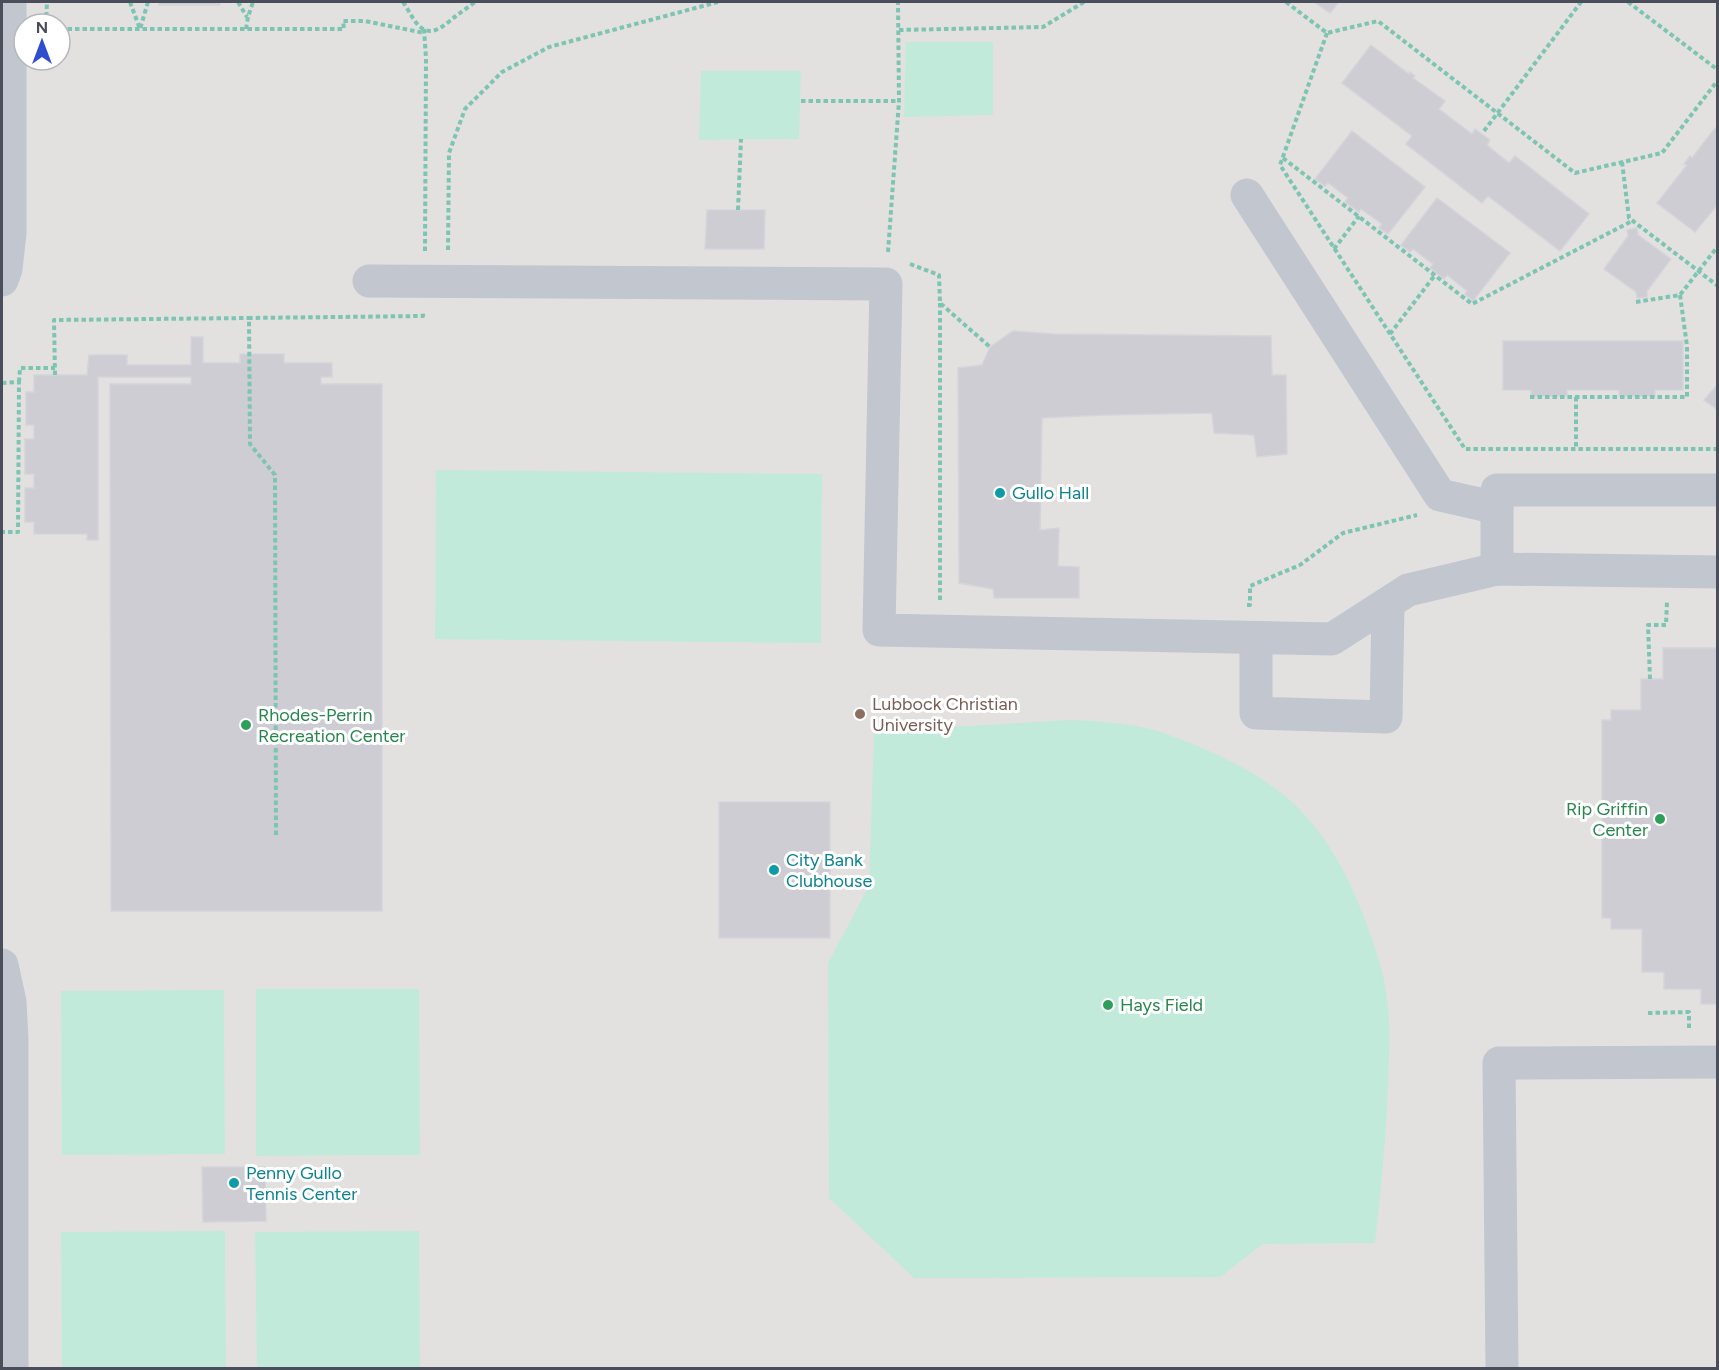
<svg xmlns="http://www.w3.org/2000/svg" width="1719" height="1370" font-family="Figtree,sans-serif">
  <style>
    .education { fill: #e2e1e0; fill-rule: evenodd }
    .green { fill: #c2eadb }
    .building { fill: #cdcdd3; stroke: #d4d4da; stroke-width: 1.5 }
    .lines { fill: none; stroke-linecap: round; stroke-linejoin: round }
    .path { stroke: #7ec4b2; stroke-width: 4; stroke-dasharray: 4.5 3; stroke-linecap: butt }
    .minor { stroke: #c1c6cf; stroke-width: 33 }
    .culture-dot { fill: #0f9aa8; stroke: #fff; stroke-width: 2 }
    .education-dot { fill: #8d6e63; stroke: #fff; stroke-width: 2 }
    .leisure-dot { fill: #2e9e5b; stroke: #fff; stroke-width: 2 }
    .labels { text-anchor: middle; stroke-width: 6; stroke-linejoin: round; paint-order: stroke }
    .culture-label { font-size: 18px; fill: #0d838f; stroke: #fff; text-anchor: start }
    .education-label { font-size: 18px; fill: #785e54; stroke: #fff; text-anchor: start }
    .leisure-label { font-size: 18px; fill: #27864d; stroke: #fff; text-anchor: start }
  </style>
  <rect width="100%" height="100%" fill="#f1f0ef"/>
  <path class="education" d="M2,2H1717V1368H2ZM24,24H60V60H24Z"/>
  <g class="green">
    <polygon points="906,42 993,42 993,115 904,117"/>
    <polygon points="701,71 801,71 799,139 699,140"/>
    <polygon points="436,470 822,474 821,643 435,639"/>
    <path d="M1070,720C1098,721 1124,723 1151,729C1163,732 1174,737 1185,741C1223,756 1261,774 1292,802C1330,837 1353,885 1370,933C1377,954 1385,977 1387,999C1391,1027 1389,1056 1388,1085C1386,1138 1381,1191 1375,1243L1263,1244L1220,1277L914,1278L829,1198L828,963L869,886L874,734L933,728Z"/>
    <polygon points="256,989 419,989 420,1155 256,1156"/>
    <polygon points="224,990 225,1154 62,1155 61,991"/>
    <polygon points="225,1231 226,1368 62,1368 61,1232"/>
    <polygon points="419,1231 420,1368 257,1368 255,1232"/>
  </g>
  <g class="building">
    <rect x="159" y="2" width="61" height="3"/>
    <polygon points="1314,2 1339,2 1330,13"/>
    <polygon points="1371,45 1409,74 1410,72 1415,76 1413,78 1445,101 1439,109 1472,134 1475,129 1490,140 1487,145 1509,163 1515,156 1589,214 1560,251 1488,196 1482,203 1406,144 1412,136 1342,83"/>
    <polygon points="1715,128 1718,130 1718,204 1695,232 1657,203 1687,165 1684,164 1690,156 1692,158"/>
    <polygon points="1352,131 1425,187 1388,234 1379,228 1382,224 1361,209 1359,212 1345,202 1348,198 1328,183 1325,186 1315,179"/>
    <polygon points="1437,198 1510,253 1473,301 1465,294 1467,291 1447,275 1444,279 1430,268 1433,264 1413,249 1410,252 1401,245"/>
    <polygon points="707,210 765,210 764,249 705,249"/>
    <polygon points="1637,228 1638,235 1671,259 1647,291 1647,297 1637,298 1636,292 1604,269 1628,236 1627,230"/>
    <polygon points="1013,331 1054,334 1271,336 1272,375 1286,375 1287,454 1257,457 1254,435 1214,433 1212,413 1103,415 1042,418 1040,530 1059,528 1058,566 1079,567 1079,598 994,598 993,589 959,583 958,368 982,365 990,347"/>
    <polygon points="191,337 203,337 203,363 240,363 240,354 284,354 284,363 332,363 332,377 321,377 321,384 382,384 382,911 111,911 110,384 191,384 191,377 98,377 98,540 87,540 87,534 34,534 34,522 25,522 25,488 34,488 34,474 25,474 25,439 34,439 34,425 26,425 26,392 34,392 34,375 87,375 89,355 127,355 127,365 191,365"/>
    <polygon points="1503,341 1683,341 1683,390 1655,390 1655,396 1619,396 1619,390 1567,390 1567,396 1531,396 1531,390 1503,390"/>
    <polygon points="1718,384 1718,410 1704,400"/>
    <polygon points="1663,648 1718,648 1718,1004 1701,1004 1701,989 1664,989 1664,972 1642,972 1642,929 1611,929 1611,918 1602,918 1602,720 1611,720 1611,710 1641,710 1641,679 1663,679"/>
    <rect x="719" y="802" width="111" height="136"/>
    <polygon points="202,1167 265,1167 266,1221 203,1222"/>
  </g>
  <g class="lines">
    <g class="path">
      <polyline points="130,2 140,29 148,2"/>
      <polyline points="238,2 247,17"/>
      <path d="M403,2C408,9 413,20 419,26C433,39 446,23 456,16C462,11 469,7 475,2"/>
      <polyline points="1286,2 1327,33 1378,21 1575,173 1662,153 1718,80"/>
      <polyline points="1628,2 1718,70"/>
      <polyline points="46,24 47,2"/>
      <polyline points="60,29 344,29 343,21 365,21 424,33"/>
      <polyline points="246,29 248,17 253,2"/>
      <polyline points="424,29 426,58 425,251"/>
      <polyline points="899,30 1043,27 1084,2"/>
      <polyline points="1327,33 1280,165 1465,449 1718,449"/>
      <polyline points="801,101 899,101"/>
      <polyline points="1484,131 1581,2"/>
      <polyline points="1283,158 1472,304 1632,221"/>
      <polyline points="1622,162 1629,218 1718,286"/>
      <polyline points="738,210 741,139"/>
      <polyline points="1334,249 1359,216"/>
      <polyline points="448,250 449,153 465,109 502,72 549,47 718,2"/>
      <polyline points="888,252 899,101 898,2"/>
      <polyline points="910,264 939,275 940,303 990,347"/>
      <polyline points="1636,302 1680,295 1718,246"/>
      <polyline points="940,303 940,602"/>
      <polyline points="1390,334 1435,275"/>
      <polyline points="55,375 54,320 249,318"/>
      <polyline points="19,382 20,368 55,368"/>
      <polyline points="2,383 19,382 18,532 2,532"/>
      <polyline points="1530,397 1687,397 1687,346 1680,295"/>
      <polyline points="1576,397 1576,449"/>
      <polyline points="1247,605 1250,605 1250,586 1300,565 1343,533 1417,515"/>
      <polyline points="1650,679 1648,625 1666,625 1667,601"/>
      <polyline points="276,835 275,475 250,444 249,318 423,316 423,313"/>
      <polyline points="1648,1013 1689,1012 1689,1031"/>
    </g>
    <g class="minor">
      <polyline points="1247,195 1440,495 1497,508"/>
      <polyline points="2,280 6,269 10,233 10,2"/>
      <polyline points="369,281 886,284 879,630 1332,639 1408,590 1497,569 1718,572"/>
      <polyline points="1497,569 1497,490 1718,490"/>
      <polyline points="1256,638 1256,713 1386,717 1388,604"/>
      <polyline points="2,965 10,1002 12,1040 12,1368"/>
      <polyline points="1502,1368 1499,1063 1718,1062"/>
    </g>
  </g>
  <g class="culture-dot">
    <circle cx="1000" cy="493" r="6"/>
    <circle cx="774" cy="870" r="6"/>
    <circle cx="234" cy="1183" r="6"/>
  </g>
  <circle class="education-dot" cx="860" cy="714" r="6"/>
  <g class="leisure-dot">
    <circle cx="246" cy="725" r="6"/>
    <circle cx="1660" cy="819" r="6"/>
    <circle cx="1108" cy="1005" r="6"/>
  </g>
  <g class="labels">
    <g class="culture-label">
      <text x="1012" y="499">Gullo Hall</text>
      <text x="786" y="866">City Bank<tspan x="786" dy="21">Clubhouse</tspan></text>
      <text x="246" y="1179">Penny Gullo<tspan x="246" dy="21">Tennis Center</tspan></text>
    </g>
    <g class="education-label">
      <text x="872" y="710">Lubbock Christian<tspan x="872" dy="21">University</tspan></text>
    </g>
    <g class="leisure-label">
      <text x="258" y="721">Rhodes-Perrin<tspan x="258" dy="21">Recreation Center</tspan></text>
      <text x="1648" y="815" text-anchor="end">Rip Griffin<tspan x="1648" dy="21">Center</tspan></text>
      <text x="1120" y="1011">Hays Field</text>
    </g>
  </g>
  <rect width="1719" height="1370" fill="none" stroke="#494e5a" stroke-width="6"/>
  <g transform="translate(42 42)"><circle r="28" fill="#ffffff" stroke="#b6b8bd" stroke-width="1.5"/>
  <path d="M0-4.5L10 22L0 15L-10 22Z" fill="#2e4ecc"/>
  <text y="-9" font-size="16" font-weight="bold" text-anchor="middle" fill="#494e5a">N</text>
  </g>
</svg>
